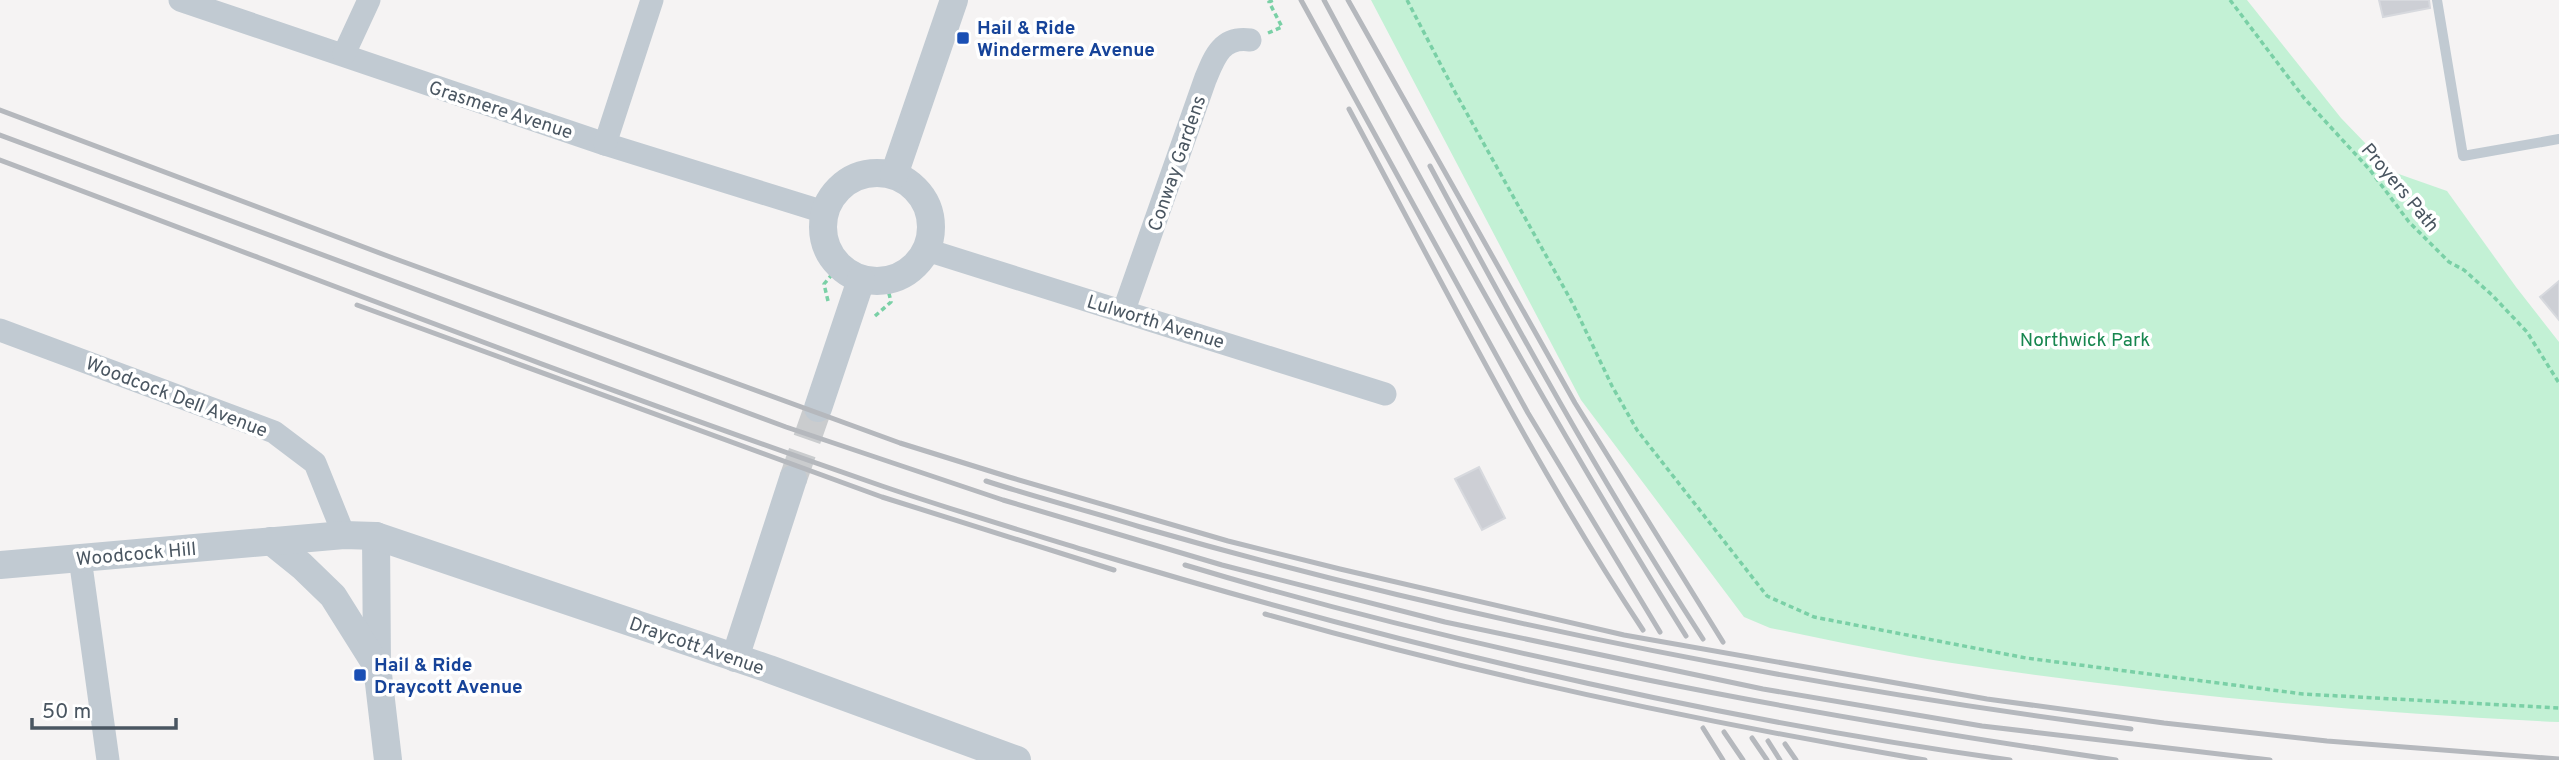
<svg xmlns="http://www.w3.org/2000/svg" width="2559" height="760" font-family="Overpass,sans-serif">
  <style>
    .green { fill: #c3f1d5 }
    .building { fill: #cdcfd5; stroke: #d7d9de; stroke-width: 2 }
    .lines { fill: none; stroke-linecap: round; stroke-linejoin: round }
    .tertiary-tunnel { stroke: #caccce; stroke-width: 28; stroke-dasharray: 28 14; stroke-linecap: butt }
    .path { stroke: #7ad0a6; stroke-width: 3.5; stroke-dasharray: 5 3.5; stroke-linecap: butt }
    .service { stroke: #c1cad2; stroke-width: 10 }
    .minor { stroke: #c1cad2; stroke-width: 23 }
    .tertiary { stroke: #c1cad2; stroke-width: 28 }
    .rail { stroke: #b5b8bd; stroke-width: 5 }
    .transit-dot { fill: #1a4fb4; stroke: #fff; stroke-width: 2.5 }
    .labels { text-anchor: middle; stroke-width: 7; stroke-linejoin: round; paint-order: stroke }
    .transit-label { font-size: 19px; font-weight: bold; fill: #164399; stroke: #fff; text-anchor: start }
    .street-label { font-size: 19px; fill: #4a5661; stroke: #fff }
    .park-label { font-size: 19px; fill: #17864f; stroke: #fff }
  </style>
  <rect width="100%" height="100%" fill="#f5f3f3"/>
  <path class="green" d="M1371,0H2247L2341,118L2393,172L2447,191L2516,287L2559,342V722C2356,713 2153,693 1952,663C1891,654 1830,640 1770,628L1744,617L1581,400Z"/>
  <g class="building">
    <polygon points="2379,0 2429,0 2430,8 2383,17"/>
    <polygon points="2559,281 2559,320 2540,297"/>
    <polygon points="1479,467 1505,518 1482,530 1455,479"/>
  </g>
  <g class="lines">
    <polyline class="tertiary-tunnel" points="793,479 818,408"/>
    <g class="path">
      <polyline points="1407,0 1455,92 1573,304 1612,386 1637,430 1767,596 1814,617 2026,658 2303,694 2559,708"/>
      <polyline points="2230,0 2304,98 2370,170 2409,222 2449,262 2464,270 2492,295 2527,332 2559,383"/>
      <polyline points="1268,33 1282,27 1269,2 1274,0"/>
      <polyline points="828,301 824,284 839,266"/>
      <polyline points="875,316 891,302 886,281"/>
    </g>
    <polyline class="service" points="2437,0 2463,156 2559,139"/>
    <g class="minor">
      <polyline points="180,0 605,144 824,212"/>
      <polyline points="344,54 369,0"/>
      <polyline points="605,144 652,0"/>
      <polyline points="927,250 1385,394"/>
      <path d="M1124,310L1205,80C1214,58 1221,36 1250,40"/>
      <polyline points="0,330 274,432 315,463 344,535"/>
      <polyline points="80,558 108,760"/>
    </g>
    <g class="tertiary">
      <circle cx="877" cy="227" r="54"/>
      <polyline points="894,175 954,0"/>
      <polyline points="818,408 861,280"/>
      <polyline points="376,536 377,666 388,760"/>
      <polyline points="271,541 302,566 333,596 377,666"/>
      <polyline points="0,565 344,535 376,536 769,669 1017,760"/>
      <polyline points="735,658 793,479"/>
    </g>
    <g class="rail">
      <polyline points="1301,0 1528,413 1660,632"/>
      <path d="M1324,0C1439,215 1557,429 1686,636"/>
      <polyline points="1348,0 1575,403 1723,642"/>
      <path d="M1349,109C1443,284 1533,464 1643,630"/>
      <polyline points="0,110 393,258 900,443 1009,477 1228,541 1340,569 1624,635 1987,699 2164,723 2327,741 2559,759"/>
      <polyline points="0,135 786,427 1003,500 1222,565 1445,622 1763,689 1982,726 2270,760"/>
      <path d="M0,160C293,270 586,384 882,486C952,510 1023,531 1094,553C1393,644 1700,717 2010,760"/>
      <path d="M1430,166C1516,327 1604,486 1703,639"/>
      <polyline points="357,305 882,497 1114,570"/>
      <path d="M986,481C1038,498 1092,512 1144,528C1467,621 1798,685 2131,729"/>
      <path d="M1185,565C1489,657 1802,714 2116,760"/>
      <path d="M1265,614C1482,676 1702,722 1925,760"/>
      <polyline points="1703,728 1723,760"/>
      <polyline points="1724,732 1743,760"/>
      <polyline points="1752,738 1767,760"/>
      <polyline points="1768,741 1780,760"/>
      <polyline points="1785,744 1796,760"/>
    </g>
  </g>
  <g class="transit-dot">
    <rect x="956" y="31" width="14" height="14" rx="3.5"/>
    <rect x="353" y="668" width="14" height="14" rx="3.5"/>
  </g>
  <g class="labels">
    <g class="transit-label">
      <text x="977" y="34">Hail &amp; Ride<tspan x="977" dy="22">Windermere Avenue</tspan></text>
      <text x="374" y="671">Hail &amp; Ride<tspan x="374" dy="22">Draycott Avenue</tspan></text>
    </g>
    <g class="street-label">
      <text transform="translate(501 109) rotate(18)" y="7">Grasmere Avenue</text>
      <text transform="translate(1176 163) rotate(-71)" y="7">Conway Gardens</text>
      <text transform="translate(2401 187) rotate(50)" y="7">Proyers Path</text>
      <text transform="translate(1156 321) rotate(17)" y="7">Lulworth Avenue</text>
      <text transform="translate(177 396) rotate(21)" y="7">Woodcock Dell Avenue</text>
      <text transform="translate(136 553) rotate(-5)" y="7">Woodcock Hill</text>
      <text transform="translate(697 645) rotate(19)" y="7">Draycott Avenue</text>
    </g>
    <g class="park-label">
      <text x="2085" y="346">Northwick Park</text>
    </g>
  </g>
  <path d="M32 718v10h144v-10" fill="none" stroke="#4a5661" stroke-width="3.5"/>
  <text x="42" y="718" font-size="21" fill="#4a5661" stroke="#ffffff" stroke-width="5" paint-order="stroke">50 m</text>
</svg>
